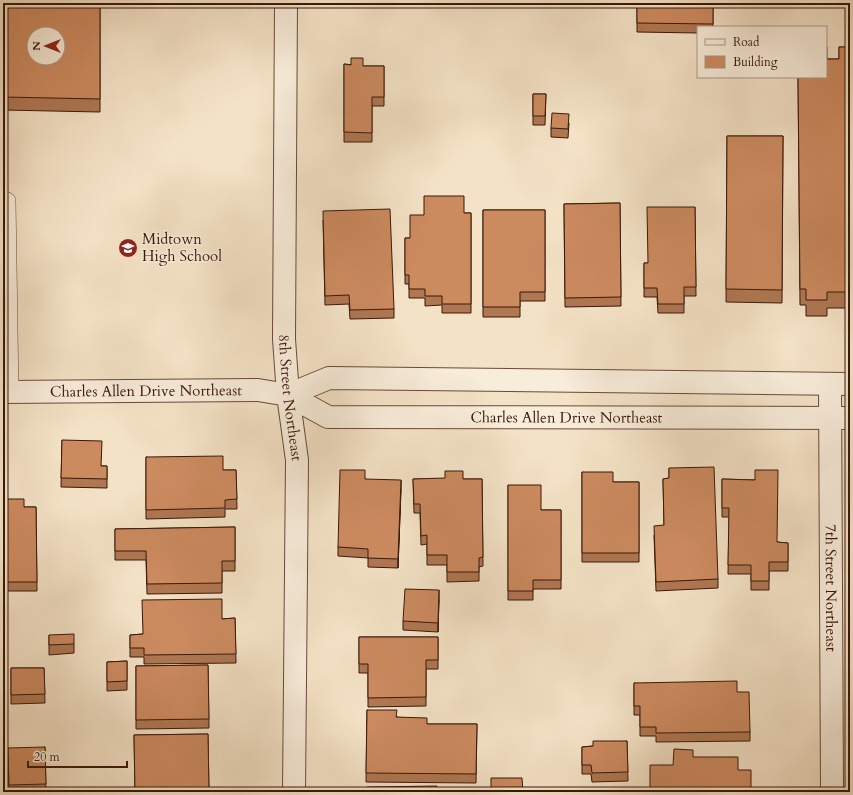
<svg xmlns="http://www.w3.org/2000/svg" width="853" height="795" font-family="Cardo,serif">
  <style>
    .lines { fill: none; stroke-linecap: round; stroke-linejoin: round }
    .service-casing { stroke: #684a39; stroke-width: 18 }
    .minor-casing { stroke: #684a39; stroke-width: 24 }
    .tertiary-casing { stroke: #684a39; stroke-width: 24 }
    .service { stroke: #f8ecda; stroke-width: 17 }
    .minor { stroke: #f8ecda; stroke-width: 22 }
    .tertiary { stroke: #f8ecda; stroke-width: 22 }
    .wall { fill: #af7752; stroke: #39180a }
    .shaded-wall { fill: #8f6142; stroke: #39180a }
    .building { fill: #cc8a5f; stroke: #39180a; fill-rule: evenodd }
    .labels { text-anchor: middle; stroke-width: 3; stroke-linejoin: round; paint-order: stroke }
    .poi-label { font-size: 15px; fill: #39180a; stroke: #f8ecda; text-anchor: start }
    .street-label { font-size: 15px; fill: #39180a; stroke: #f8ecda }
  </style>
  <rect width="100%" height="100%" fill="#f4e2c6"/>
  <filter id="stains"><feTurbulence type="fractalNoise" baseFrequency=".005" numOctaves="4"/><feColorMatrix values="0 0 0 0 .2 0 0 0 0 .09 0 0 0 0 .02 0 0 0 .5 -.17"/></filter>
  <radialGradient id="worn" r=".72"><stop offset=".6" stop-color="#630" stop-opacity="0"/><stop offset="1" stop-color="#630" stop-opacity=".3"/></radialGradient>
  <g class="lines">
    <defs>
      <polyline id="service" points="3,199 7,201 10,392"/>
      <g id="minor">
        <path id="s1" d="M286,3L284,339L288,395L297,460L294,792"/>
        <path id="s2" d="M830,384L832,792"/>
        <path id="s3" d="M3,392L258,390L288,395"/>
      </g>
      <g id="tertiary">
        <path id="s4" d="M288,395L328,417L850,418"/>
        <polyline points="288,395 329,378 850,384"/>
      </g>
    </defs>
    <use href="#service" class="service-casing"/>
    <use href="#minor" class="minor-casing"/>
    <use href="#tertiary" class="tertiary-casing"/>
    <use href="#service" class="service"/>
    <use href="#minor" class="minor"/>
    <use href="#tertiary" class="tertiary"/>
  </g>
  <g class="wall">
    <polygon points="3,3 100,3 100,112 3,110"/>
    <polygon points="637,3 713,3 713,27 698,27 698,33 637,32"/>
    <polygon points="839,47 850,47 850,308 827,308 827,316 806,316 806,305 800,305 798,77 827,59 839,59"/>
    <polygon points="344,64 363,66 384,66 384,106 372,106 372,142 344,142"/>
    <polygon points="533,94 546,94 545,125 533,125"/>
    <polygon points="569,123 568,138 551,137 551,128"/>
    <polygon points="727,136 783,136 782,303 726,302"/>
    <polygon points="620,203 621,306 565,307 564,204"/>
    <polygon points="695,207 696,296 684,296 684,313 658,313 657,297 644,297 644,263 648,263"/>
    <polygon points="483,210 545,210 545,301 520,301 520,317 483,317"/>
    <polygon points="464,213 471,213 471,313 442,313 442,305 425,306 425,298 409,298 409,284 405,284 405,238 410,238 424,215"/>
    <polygon points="323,220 394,309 394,318 350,319 349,304 325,305"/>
    <polygon points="62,440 101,466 107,466 107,488 61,487"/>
    <polygon points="146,457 223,470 236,470 237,509 225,509 225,517 146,519"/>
    <polygon points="669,468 718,579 718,588 656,591 654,535 664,525 663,479 669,478"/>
    <polygon points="582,472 613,482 639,482 639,562 582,562"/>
    <polygon points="365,479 401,489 398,568 368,567 368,558 338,556 338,547"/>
    <polygon points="413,479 482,479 483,566 479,567 479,581 447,582 447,565 427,565 427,544 421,545 420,513 414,513"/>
    <polygon points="722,479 755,480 777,542 788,543 788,571 769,571 769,590 751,590 751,574 728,574 729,517 722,517"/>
    <polygon points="508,485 541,510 561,510 561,589 533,589 533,600 508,600"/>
    <polygon points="3,499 24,507 36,507 37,591 5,591 5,595 3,595"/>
    <polygon points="235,527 235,571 222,571 222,593 147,594 146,560 115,560 115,529"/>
    <polygon points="439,599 438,632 403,630 403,621"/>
    <polygon points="235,618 236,663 144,664 144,657 130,657 130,635 143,634 222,619"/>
    <polygon points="49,635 74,644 74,653 49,655"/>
    <polygon points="359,637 438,637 438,669 426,669 426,706 368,707 368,673 359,673"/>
    <polygon points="127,661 127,690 107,691 107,662"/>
    <polygon points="208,665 209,728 136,729 136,666"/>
    <polygon points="11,668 44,668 45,703 11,704"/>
    <polygon points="634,683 737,692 750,732 750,741 656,742 656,736 640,736 640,715 634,715"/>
    <polygon points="367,710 427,724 477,724 476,783 366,782"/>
    <polygon points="208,734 209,792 135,792 134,735"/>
    <polygon points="627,741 628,781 592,782 591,774 582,774 582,747 593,746"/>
    <polygon points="45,747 46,792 9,792 8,757"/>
  </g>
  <g class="shaded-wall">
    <polygon points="401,480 401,489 398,568 398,559"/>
    <polygon points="439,590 439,599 438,632 438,623"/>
  </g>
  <g class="building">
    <path d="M3,3H100V99L3,97ZM34,34H58V58H34Z"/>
    <polygon points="637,3 713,3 713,24 637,23"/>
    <polygon points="826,47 827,47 827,59 839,59 839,47 850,47 850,292 827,292 827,300 806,300 806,289 800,289 798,77 826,77"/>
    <polygon points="351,58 363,58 363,66 384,66 384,97 372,97 372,133 344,132 344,64 351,65"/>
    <polygon points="533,94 546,94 545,116 533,116"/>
    <polygon points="552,113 569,114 568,129 551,128"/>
    <polygon points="727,136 783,136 782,290 726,289"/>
    <polygon points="424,196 464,196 464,213 471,213 471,304 442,304 442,296 425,296 425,289 409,289 409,275 405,275 405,238 410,238 410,215 424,215"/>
    <polygon points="620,203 621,297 565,298 564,204"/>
    <polygon points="647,207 695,207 696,287 684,287 684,304 658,304 657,288 644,288 644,263 648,263"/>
    <polygon points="390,209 394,309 350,310 349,295 325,296 323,211"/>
    <polygon points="483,210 545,210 545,292 520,292 520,307 483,307"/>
    <polygon points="62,440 102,441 101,466 107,466 107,479 61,478"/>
    <polygon points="223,456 223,470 236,470 237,499 225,500 225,508 146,510 146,457"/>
    <polygon points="714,467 718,579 656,582 654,526 664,525 663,479 669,478 669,468"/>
    <polygon points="340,470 365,470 365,479 401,480 398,559 368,558 368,549 338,547"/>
    <polygon points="755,470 778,470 777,542 788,543 788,562 769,562 769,581 751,581 751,565 728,565 729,508 722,508 722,479 755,480"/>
    <polygon points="445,471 463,471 463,479 482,479 483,557 479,558 479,572 447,572 447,555 427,555 427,535 421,536 420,504 414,504 413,479 445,478"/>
    <polygon points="582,472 613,472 613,482 639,482 639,553 582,553"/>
    <polygon points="508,485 541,485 541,510 561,510 561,580 533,580 533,591 508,591"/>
    <polygon points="3,499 24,499 24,507 36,507 37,582 5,582 5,586 3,586"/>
    <polygon points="235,527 235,561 222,561 222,583 147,584 146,551 115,551 115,529"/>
    <polygon points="405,589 439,590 438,623 403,621"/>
    <polygon points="222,599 222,619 235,618 236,654 144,655 144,648 130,648 130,635 143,634 142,600"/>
    <polygon points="74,634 74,644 49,645 49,635"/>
    <polygon points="359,637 438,637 438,660 426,660 426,697 368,698 368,664 359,664"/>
    <polygon points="127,661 127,681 107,682 107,662"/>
    <polygon points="208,665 209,719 136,720 136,666"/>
    <polygon points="11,668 44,668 45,694 11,695"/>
    <polygon points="737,681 737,692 749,692 750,732 656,733 656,727 640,727 640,706 634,706 634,683"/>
    <polygon points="367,710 397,710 396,717 427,718 427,724 477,724 476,774 366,773"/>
    <polygon points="208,734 209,790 135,791 134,735"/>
    <polygon points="593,741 627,741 628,772 592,773 591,765 582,765 582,747 593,746"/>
    <polygon points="45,747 46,784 9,785 8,748"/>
    <polygon points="674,749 693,750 693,757 738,757 738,770 751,770 751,792 650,792 650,765 673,765"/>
    <polygon points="491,778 522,778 523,792 491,792"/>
    <polygon points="437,786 437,792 367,792 367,787"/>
  </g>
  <defs>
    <symbol id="school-disc" viewBox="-11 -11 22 22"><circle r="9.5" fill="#8f2418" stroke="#f8ecda"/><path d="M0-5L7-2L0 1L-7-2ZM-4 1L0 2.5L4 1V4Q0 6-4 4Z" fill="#fff"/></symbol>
  </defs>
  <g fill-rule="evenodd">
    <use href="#school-disc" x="117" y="237" width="22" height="22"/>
  </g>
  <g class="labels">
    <g class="poi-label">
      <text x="142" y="244">Midtown<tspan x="142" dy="17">High School</tspan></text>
    </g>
    <g class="street-label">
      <text dy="5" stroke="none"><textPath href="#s3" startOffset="143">Charles Allen Drive Northeast</textPath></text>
      <text dy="5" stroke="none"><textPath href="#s1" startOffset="395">8th Street Northeast</textPath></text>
      <text dy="5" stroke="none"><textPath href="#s4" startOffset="284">Charles Allen Drive Northeast</textPath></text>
      <text dy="5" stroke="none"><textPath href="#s2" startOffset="204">7th Street Northeast</textPath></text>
    </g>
  </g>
  <rect width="853" height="795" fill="none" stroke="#f4e2c6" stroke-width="16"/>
  <rect x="4" y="4" width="845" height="787" fill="none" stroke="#39180a" stroke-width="2"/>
  <rect x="8" y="8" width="837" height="779" fill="none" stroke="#39180a"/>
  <rect x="697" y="26" width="130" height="52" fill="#f8ecda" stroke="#ac9787"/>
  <rect x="705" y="39" width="20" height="6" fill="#f8ecda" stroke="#ac9787"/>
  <text x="733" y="46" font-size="12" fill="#39180a">Road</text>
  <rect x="705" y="56" width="20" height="12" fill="#cc8a5f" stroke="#ac9787"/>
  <text x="733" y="66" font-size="12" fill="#39180a">Building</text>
  <g transform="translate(46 46) rotate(270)"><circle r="19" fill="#f8ecda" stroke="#ac9787"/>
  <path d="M0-3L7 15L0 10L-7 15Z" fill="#8f2418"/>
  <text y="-6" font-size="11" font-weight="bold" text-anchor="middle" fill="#39180a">N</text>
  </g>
  <path d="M28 761v6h99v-6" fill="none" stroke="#39180a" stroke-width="2"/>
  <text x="34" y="761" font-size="12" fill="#39180a" stroke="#f8ecda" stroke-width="3" paint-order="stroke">20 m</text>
  <rect width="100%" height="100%" filter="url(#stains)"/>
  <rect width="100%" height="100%" fill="url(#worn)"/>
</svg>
